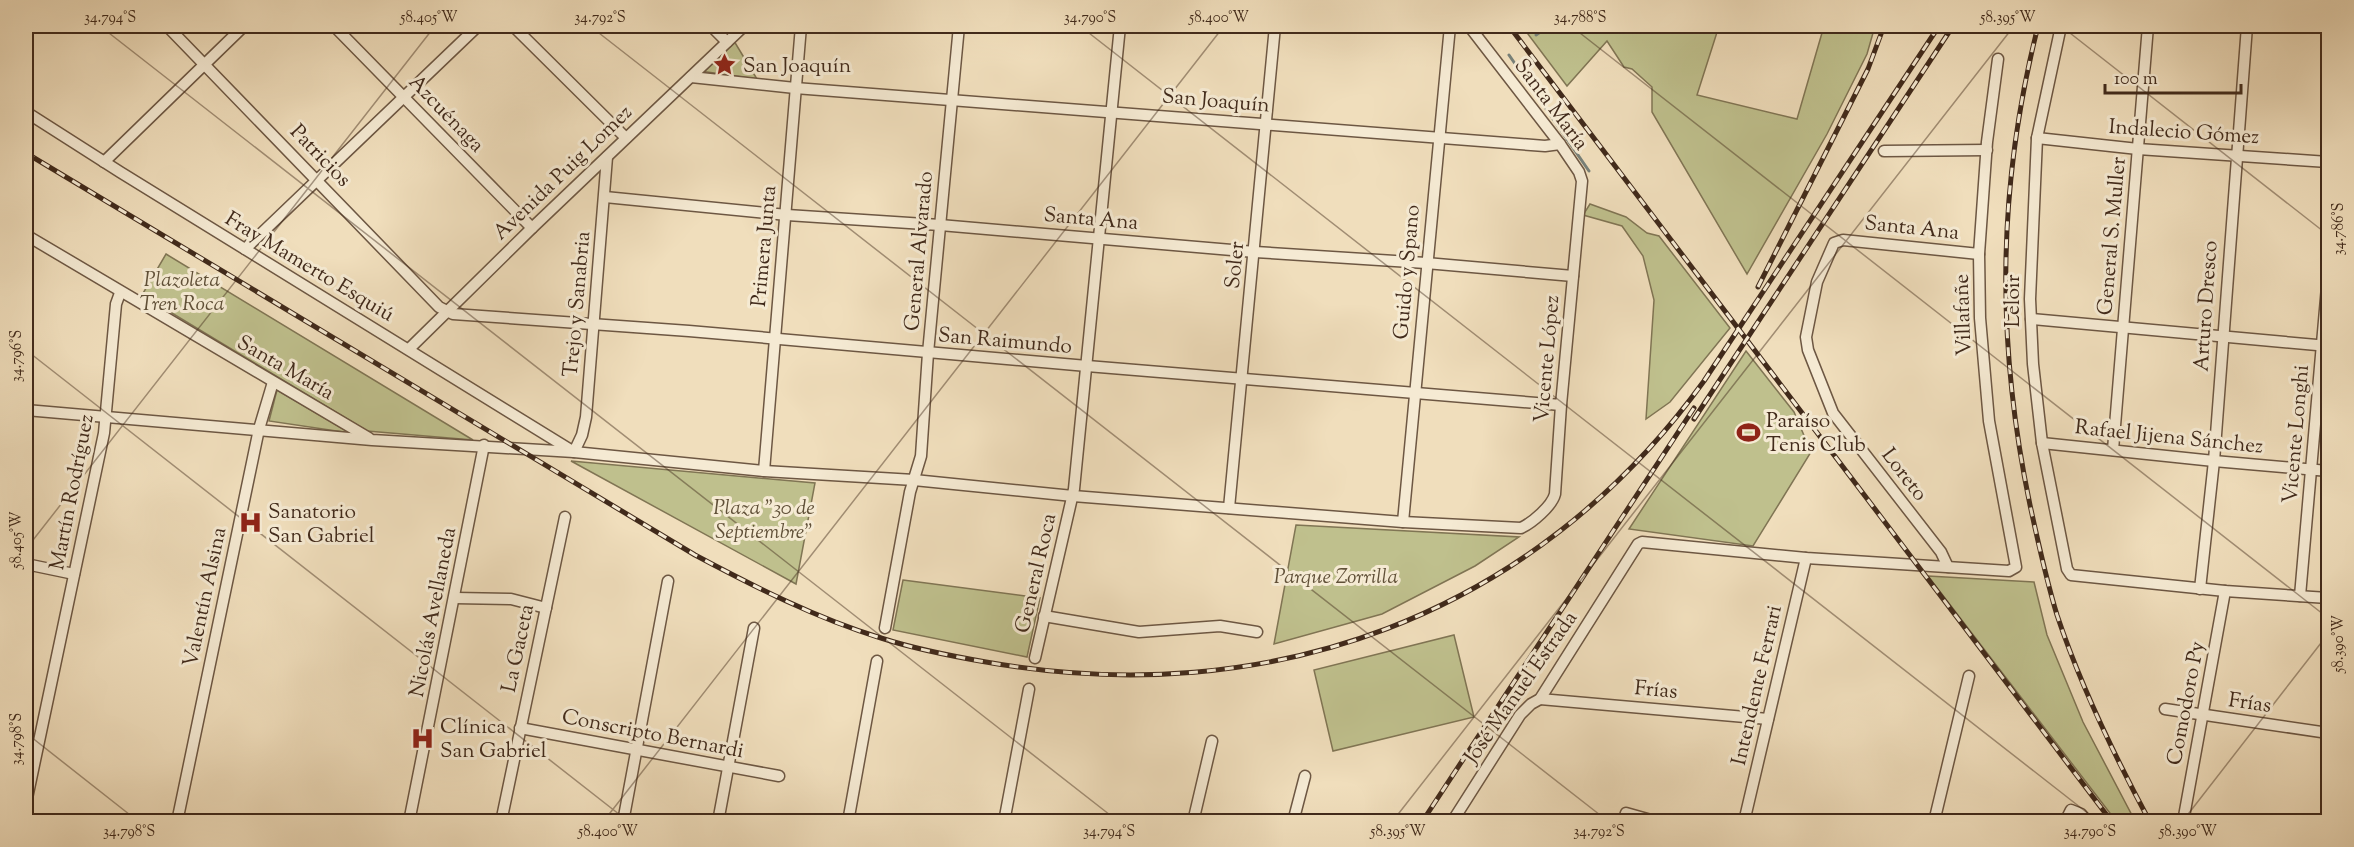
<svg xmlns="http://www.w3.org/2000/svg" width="2354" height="847" font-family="'Sorts Mill Goudy',serif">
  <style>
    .green { fill: #bfc08d; stroke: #807554; stroke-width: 1.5 }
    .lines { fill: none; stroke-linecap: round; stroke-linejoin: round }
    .stream { stroke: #788179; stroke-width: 3 }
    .minor-casing { stroke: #6d5743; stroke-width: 13 }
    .secondary-casing { stroke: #412a1b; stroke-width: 17 }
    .minor { stroke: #f5ead3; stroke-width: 10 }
    .secondary { stroke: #f5ead3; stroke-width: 15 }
    .rail-casing { stroke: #412a1b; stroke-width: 5 }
    .rail { stroke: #f5ead3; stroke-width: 3; stroke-dasharray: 9; stroke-linecap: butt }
    .ticks { fill: none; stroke: #412a1b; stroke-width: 1.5; stroke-opacity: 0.45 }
    .labels { text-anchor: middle; stroke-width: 6; stroke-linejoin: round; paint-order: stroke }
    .poi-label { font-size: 21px; fill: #412a1b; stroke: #f5ead3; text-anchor: start }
    .street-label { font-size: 21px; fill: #412a1b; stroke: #f5ead3 }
    .park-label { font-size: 21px; font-style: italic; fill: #605038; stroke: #f5ead3 }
    .neatline { fill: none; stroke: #412a1b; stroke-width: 2 }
    .ticks-label { font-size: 15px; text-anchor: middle; fill: #412a1b }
  </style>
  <rect width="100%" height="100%" fill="#f0debc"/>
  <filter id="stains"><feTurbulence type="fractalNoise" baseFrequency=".00333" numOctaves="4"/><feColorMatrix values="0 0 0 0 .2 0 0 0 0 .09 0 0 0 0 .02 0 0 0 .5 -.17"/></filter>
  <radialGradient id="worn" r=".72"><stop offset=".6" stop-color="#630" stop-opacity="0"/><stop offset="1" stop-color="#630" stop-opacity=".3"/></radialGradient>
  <g class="green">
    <polygon points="1522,26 1719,26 1697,95 1797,119 1824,26 1875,26 1867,54 1827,134 1747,274 1652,112 1652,87 1632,69 1624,67 1607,41 1567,86"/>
    <polygon points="734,41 757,79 700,71"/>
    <polygon points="1590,204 1626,217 1647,233 1659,236 1730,328 1670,402 1646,419 1654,300 1643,256 1622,226 1583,215"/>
    <polygon points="166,254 473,440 367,431 142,295"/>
    <polygon points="1746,351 1794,412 1811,452 1753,546 1629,529"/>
    <polygon points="277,390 350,433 269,421"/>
    <polygon points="571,461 815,483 796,584"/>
    <polygon points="1296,525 1519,537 1475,566 1382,614 1274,644"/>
    <polygon points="1928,576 2034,582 2047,635 2083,722 2135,821 2116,821"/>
    <polygon points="903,580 1040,598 1027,657 893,630"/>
    <polygon points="1454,635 1474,717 1333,751 1314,670"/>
  </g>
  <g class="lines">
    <g class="stream">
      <polyline points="1536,35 1549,26"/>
      <polyline points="1509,55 1589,171"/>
    </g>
    <defs>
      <g id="minor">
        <polyline points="167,26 439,307 453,314 689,331 1087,366 1561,405"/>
        <polyline points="334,26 532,228"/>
        <polyline points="513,26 626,138"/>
        <polyline points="711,26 727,42"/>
        <polyline points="2061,26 2037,138 2030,299 2033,364 2042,443 2067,569 2071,575 2225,591 2328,598"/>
        <polyline points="691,77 795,88 1545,146 1560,144"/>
        <polyline points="26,112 120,172 574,452 582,435 586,417 607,157"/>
        <polyline points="2037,138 2138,149 2328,162"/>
        <polyline points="1884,151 1987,150"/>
        <polyline points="104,162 244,26"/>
        <polyline points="605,197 787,215 940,225 1255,252 1426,263 1573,276"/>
        <polyline points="26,235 369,438"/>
        <polyline points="245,249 478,26"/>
        <polyline points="2031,319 2328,346"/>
        <polyline points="409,349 532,228 744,26"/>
        <path d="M26,410L372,440L574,452L764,471L914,480L1073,496L1403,522L1521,528C1532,523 1552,506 1555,494L1561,405L1582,181L1579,172L1560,144L1469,26"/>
        <polyline points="2042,443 2214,461 2328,471"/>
        <polyline points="2113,450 2148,26"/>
        <polyline points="764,471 801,26"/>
        <polyline points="1229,508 1275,26"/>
        <polyline points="1403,522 1450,26"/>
        <polyline points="26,564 74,574"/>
        <polyline points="1948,567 1941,552 1833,413 1808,350 1806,337 1817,282 1834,243 1843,240 1979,254"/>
        <polyline points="2200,589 2214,461 2247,26"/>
        <polyline points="2300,596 2328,275"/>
        <polyline points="455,598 511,599 546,608"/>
        <polyline points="1044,616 1139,632 1220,626 1257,632"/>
        <polyline points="885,628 910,492 921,456 928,353 959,26"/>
        <polyline points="1035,658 1074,489 1120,26"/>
        <polyline points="1540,699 1768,719"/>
        <polyline points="2165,709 2328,733"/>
        <polyline points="520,728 779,776"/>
        <polyline points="26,803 104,433 116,304 120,293"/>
        <polyline points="177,822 259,429 273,382"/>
        <polyline points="409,822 484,445"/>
        <polyline points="501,822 565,517"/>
        <polyline points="623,822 668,581"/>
        <polyline points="718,822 754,628"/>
        <polyline points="848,822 877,661"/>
        <polyline points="1004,822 1029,689"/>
        <polyline points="1193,822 1212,741"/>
        <polyline points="1293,822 1305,776"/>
        <polyline points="1452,822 1520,715 1531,704 1540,699 1638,544 1642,542 1806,558 2009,571 2016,567 1989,421 1980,318 1979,254 1987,142 1998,59"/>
        <polyline points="1623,822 1626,813 1658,822"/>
        <polyline points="1744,822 1806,558"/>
        <polyline points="1934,822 1969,676"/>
        <polyline points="2065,822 2071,810 2081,814 2088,822"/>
        <polyline points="2183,822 2225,591"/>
      </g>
      <polyline id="secondary" points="2328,822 2328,821"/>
    </defs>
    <use href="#minor" class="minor-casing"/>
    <use href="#secondary" class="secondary-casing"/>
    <use href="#minor" class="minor"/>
    <use href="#secondary" class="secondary"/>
    <defs>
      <g id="rail">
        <polyline points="1509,26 2112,822"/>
        <path d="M2038,26C1997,188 1996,342 2030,505C2038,542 2046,579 2057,615C2081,687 2114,755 2150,822"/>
        <path d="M26,153L695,555C755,587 816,618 881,638C915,649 951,656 986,662C1270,712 1534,616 1704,381L1939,26"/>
        <polyline points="1758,287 1868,69 1884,26"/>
        <polyline points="1694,419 1953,26"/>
        <polyline points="1422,822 1694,408"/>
      </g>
    </defs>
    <use href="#rail" class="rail-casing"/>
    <use href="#rail" class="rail"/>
  </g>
  <path class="ticks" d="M100,26L1119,822M590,26L1609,822M1080,26L2099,822M1571,26L2328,618M2061,26L2328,235M26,350L629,822M26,549L435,26M26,733L139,822M603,822L1224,26M1392,822L2014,26M2182,822L2328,634"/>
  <defs>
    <symbol id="sight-bare" viewBox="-9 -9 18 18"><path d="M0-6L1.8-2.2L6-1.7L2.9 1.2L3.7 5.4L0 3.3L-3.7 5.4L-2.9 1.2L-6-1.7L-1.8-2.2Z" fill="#8f2418" stroke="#f5ead3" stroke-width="2.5" paint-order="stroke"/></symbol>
    <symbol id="stadium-bare" viewBox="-9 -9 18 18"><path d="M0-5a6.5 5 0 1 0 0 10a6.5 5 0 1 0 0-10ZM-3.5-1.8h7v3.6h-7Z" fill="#8f2418" stroke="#f5ead3" stroke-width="2.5" paint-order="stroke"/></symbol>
    <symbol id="hospital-bare" viewBox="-9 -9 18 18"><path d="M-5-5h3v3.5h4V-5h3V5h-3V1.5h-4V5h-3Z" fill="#8f2418" stroke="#f5ead3" stroke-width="2.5" paint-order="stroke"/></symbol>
  </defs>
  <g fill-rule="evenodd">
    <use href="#sight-bare" x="708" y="48" width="33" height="33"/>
    <use href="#stadium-bare" x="1732" y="416" width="33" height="33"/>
    <use href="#hospital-bare" x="234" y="506" width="33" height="33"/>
    <use href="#hospital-bare" x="406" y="722" width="33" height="33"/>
  </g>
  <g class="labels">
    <g class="poi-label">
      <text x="743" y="72">San Joaquín</text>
      <text x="1766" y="427">Paraíso<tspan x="1766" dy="24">Tenis Club</tspan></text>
      <text x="268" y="518">Sanatorio<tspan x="268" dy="24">San Gabriel</tspan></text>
      <text x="440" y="733">Clínica<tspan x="440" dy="24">San Gabriel</tspan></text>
    </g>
    <g class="street-label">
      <text transform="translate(1216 100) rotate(5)" y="7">San Joaquín</text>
      <text transform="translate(1552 104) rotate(53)" y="7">Santa María</text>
      <text transform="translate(447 113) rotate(46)" y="7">Azcuénaga</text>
      <text transform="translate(2184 131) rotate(4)" y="7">Indalecio Gómez</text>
      <text transform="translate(321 155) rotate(46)" y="7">Patricios</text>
      <text transform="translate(562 172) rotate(-44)" y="7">Avenida Puig Lomez</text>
      <text transform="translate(1091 218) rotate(5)" y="7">Santa Ana</text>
      <text transform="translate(1912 227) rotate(6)" y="7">Santa Ana</text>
      <text transform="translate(2111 236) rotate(-85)" y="7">General S. Muller</text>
      <text transform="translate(763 246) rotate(-85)" y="7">Primera Junta</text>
      <text transform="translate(918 251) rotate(-85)" y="7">General Alvarado</text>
      <text transform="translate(1234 265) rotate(-84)" y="7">Soler</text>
      <text transform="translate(310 266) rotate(31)" y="7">Fray Mamerto Esquiú</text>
      <text transform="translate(1406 272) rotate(-85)" y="7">Guido y Spano</text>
      <text transform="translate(2012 301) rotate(-90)" y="7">Leloir</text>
      <text transform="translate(576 304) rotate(-85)" y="7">Trejo y Sanabria</text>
      <text transform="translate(2205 306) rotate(-86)" y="7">Arturo Dresco</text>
      <text transform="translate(1962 315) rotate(-92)" y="7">Villafañe</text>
      <text transform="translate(1005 340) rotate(5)" y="7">San Raimundo</text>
      <text transform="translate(1546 359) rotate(-85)" y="7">Vicente López</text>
      <text transform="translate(286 367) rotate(30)" y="7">Santa María</text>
      <text transform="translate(2295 434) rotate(-85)" y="7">Vicente Longhi</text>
      <text transform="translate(2169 436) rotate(6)" y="7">Rafael Jijena Sánchez</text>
      <text transform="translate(1905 474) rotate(52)" y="7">Loreto</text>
      <text transform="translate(71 492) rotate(-79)" y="7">Martín Rodríguez</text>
      <text transform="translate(1035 573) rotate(-77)" y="7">General Roca</text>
      <text transform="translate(204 597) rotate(-78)" y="7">Valentín Alsina</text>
      <text transform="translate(432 612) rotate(-79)" y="7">Nicolás Avellaneda</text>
      <text transform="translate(517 648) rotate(-78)" y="7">La Gaceta</text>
      <text transform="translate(1756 685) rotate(-77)" y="7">Intendente Ferrari</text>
      <text transform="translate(1520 687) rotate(-55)" y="7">José Manuel Estrada</text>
      <text transform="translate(1656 689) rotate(5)" y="7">Frías</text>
      <text transform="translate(2250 702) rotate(8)" y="7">Frías</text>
      <text transform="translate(2185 703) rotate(-79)" y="7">Comodoro Py</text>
      <text transform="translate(653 733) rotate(11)" y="7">Conscripto Bernardi</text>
    </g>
    <g class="park-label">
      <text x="182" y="286">Plazoleta<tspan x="182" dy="24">Tren Roca</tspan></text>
      <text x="764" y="514">Plaza "30 de<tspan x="764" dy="24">Septiembre"</tspan></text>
      <text x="1336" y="583">Parque Zorrilla</text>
    </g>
  </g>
  <rect width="2354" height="847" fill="none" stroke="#f0debc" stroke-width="66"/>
  <path d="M2105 84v9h136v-9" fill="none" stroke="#412a1b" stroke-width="3"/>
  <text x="2114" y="84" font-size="18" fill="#412a1b" stroke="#f5ead3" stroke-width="4.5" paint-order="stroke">100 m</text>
  <rect x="33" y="33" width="2288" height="781" class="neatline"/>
  <g class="ticks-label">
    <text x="110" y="22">34.794°S</text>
    <text x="429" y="22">58.405°W</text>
    <text x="600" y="22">34.792°S</text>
    <text x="1090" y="22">34.790°S</text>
    <text x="1219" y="22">58.400°W</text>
    <text x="1580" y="22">34.788°S</text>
    <text x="2008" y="22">58.395°W</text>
    <text transform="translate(2338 229) rotate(-90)" y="5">34.786°S</text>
    <text transform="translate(16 356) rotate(-90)" y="5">34.796°S</text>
    <text transform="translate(16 540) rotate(-90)" y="5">58.405°W</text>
    <text transform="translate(2338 644) rotate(-90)" y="5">58.390°W</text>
    <text transform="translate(16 739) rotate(-90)" y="5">34.798°S</text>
    <text x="129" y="836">34.798°S</text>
    <text x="608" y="836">58.400°W</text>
    <text x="1109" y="836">34.794°S</text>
    <text x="1398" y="836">58.395°W</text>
    <text x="1599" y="836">34.792°S</text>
    <text x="2090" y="836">34.790°S</text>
    <text x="2188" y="836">58.390°W</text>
  </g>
  <rect width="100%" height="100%" filter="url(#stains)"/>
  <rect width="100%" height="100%" fill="url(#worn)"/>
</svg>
